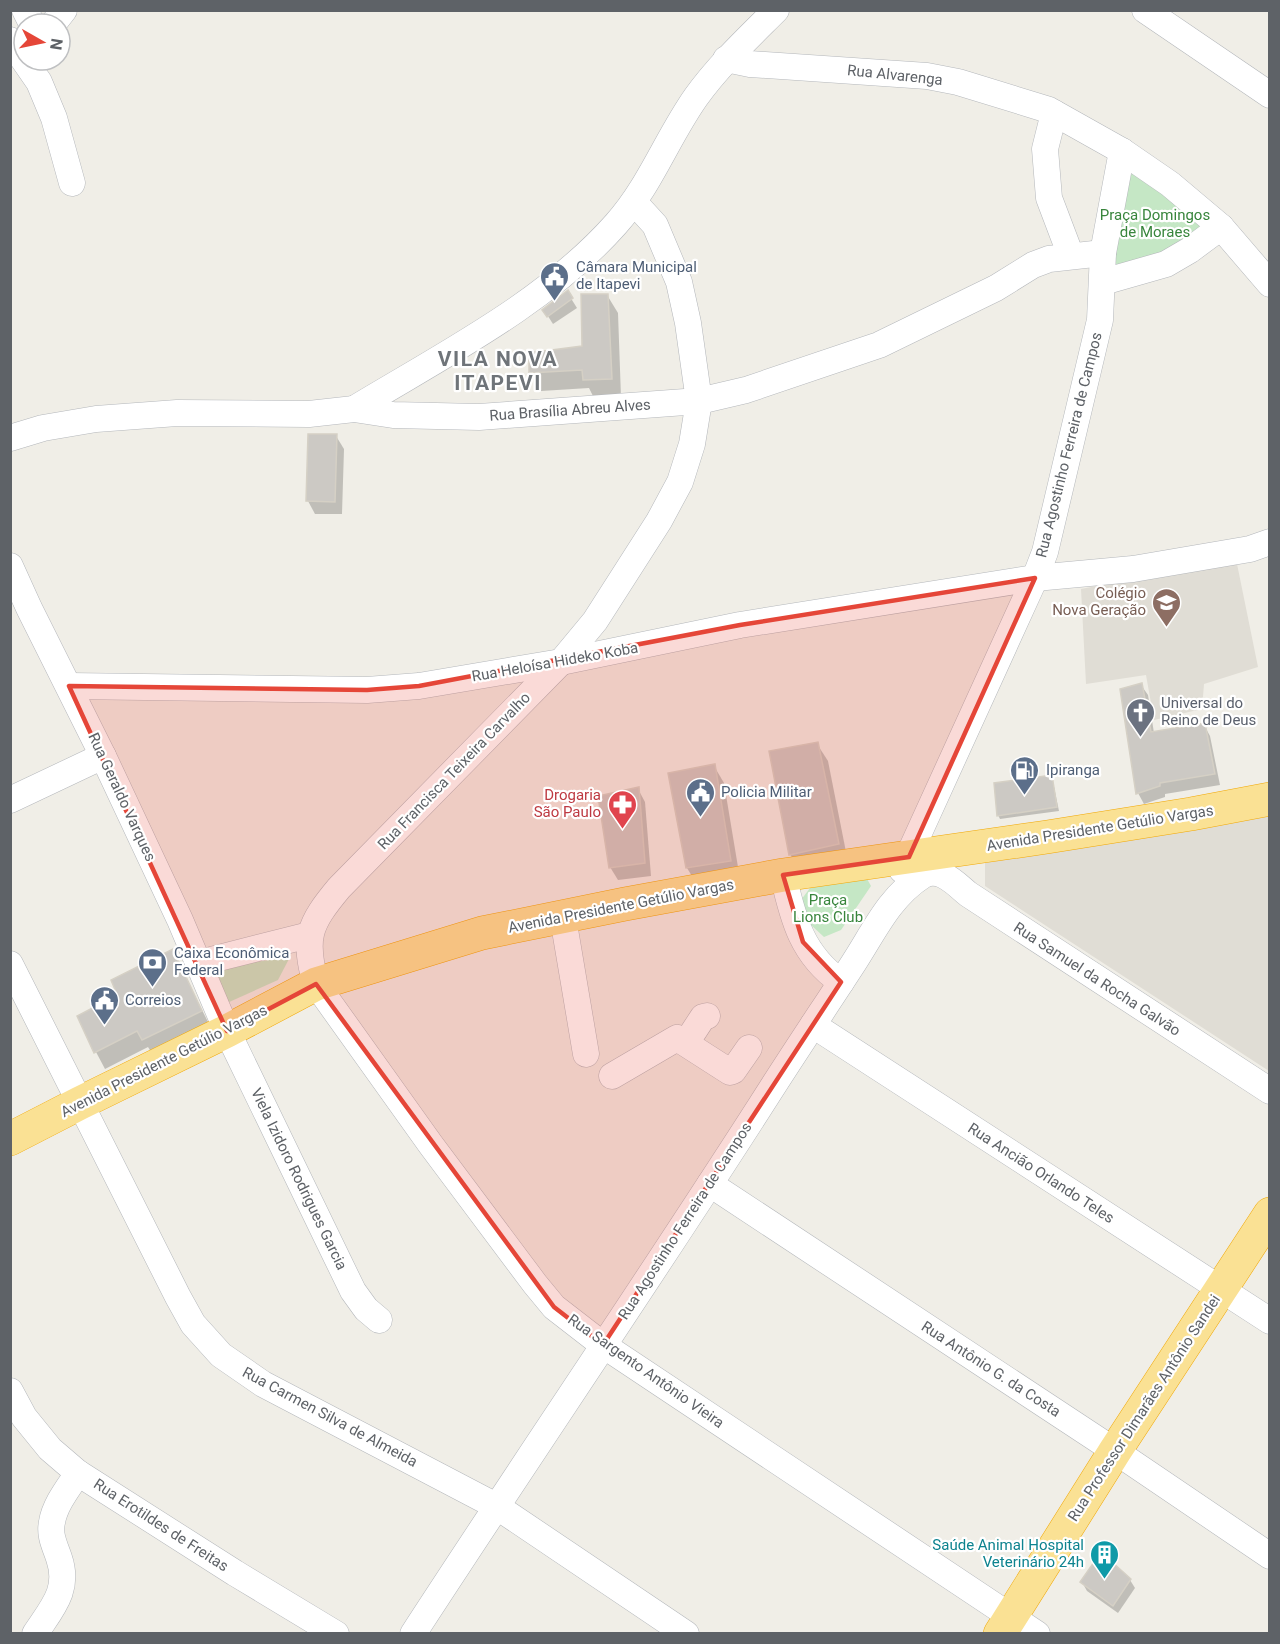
<svg xmlns="http://www.w3.org/2000/svg" width="1280" height="1644" font-family="Roboto,sans-serif">
  <style>
    .education { fill: #e0ddd5 }
    .green { fill: #c5e7c5 }
    .shadow { fill: #0003 }
    .building { fill: #ccc9c4; stroke: #d5d0c5; stroke-width: 1.5 }
    .lines { fill: none; stroke-linecap: round; stroke-linejoin: round }
    .minor-casing { stroke: #b4b7bb; stroke-width: 27 }
    .highway-casing { stroke: #f1a806; stroke-width: 34 }
    .minor { stroke: #fff; stroke-width: 26 }
    .highway { stroke: #fae194; stroke-width: 33 }
    .marked { fill: #e54638; fill-opacity: 0.2; stroke: #e54638; stroke-width: 4.5; stroke-linejoin: round }
    .labels { text-anchor: middle; stroke-width: 4.5; stroke-linejoin: round; paint-order: stroke }
    .street-label { font-size: 15px; fill: #5e6267; stroke: #fff }
    .park-label { font-size: 15px; fill: #38853c; stroke: #fff }
    .service-label { font-size: 15px; fill: #4e5e75; stroke: #fff; text-anchor: start }
    .education-label { font-size: 15px; fill: #785e54; stroke: #fff; text-anchor: end }
    .worship-label { font-size: 15px; fill: #5b616d; stroke: #fff; text-anchor: start }
    .health-label { font-size: 15px; fill: #be3a42; stroke: #fff; text-anchor: end }
    .culture-label { font-size: 15px; fill: #0d838f; stroke: #fff; text-anchor: end }
    .district-label { font-size: 21px; font-weight: bold; letter-spacing: 1.5px; fill: #6f7479; stroke: #fff }
  </style>
  <rect width="100%" height="100%" fill="#f0eee7"/>
  <g class="education">
    <polygon points="1236,559 1258,667 1204,684 1202,709 1154,720 1146,675 1086,684 1081,589"/>
    <polygon points="1269,812 1269,1071 985,886 985,863"/>
  </g>
  <g class="green">
    <polygon points="1132,172 1171,192 1210,234 1133,265 1114,265 1124,200"/>
    <polygon points="866,877 871,886 841,930 824,937 810,924 801,900 810,888"/>
    <polygon points="290,957 278,980 227,1003 216,968"/>
  </g>
  <g class="shadow">
    <polygon points="567,292 577,308 553,324 544,310"/>
    <polygon points="607,295 618,313 621,397 594,398 589,388 541,391 531,373 584,348"/>
    <polygon points="336,436 344,449 342,514 315,514 308,501"/>
    <polygon points="1141,685 1148,695 1154,733 1204,725 1210,736 1220,785 1165,794 1165,797 1144,804 1138,793 1122,690"/>
    <polygon points="817,744 828,761 848,862 800,872 790,854"/>
    <polygon points="714,766 724,783 740,879 698,886 687,868 670,774"/>
    <polygon points="1052,777 1059,811 1000,819 998,815"/>
    <polygon points="638,789 645,802 651,876 618,880 610,867"/>
    <polygon points="181,968 211,1028 153,1055 148,1047 105,1069 96,1052"/>
    <polygon points="1130,1580 1135,1588 1118,1613 1087,1591 1082,1582"/>
  </g>
  <g class="building">
    <polygon points="568,290 573,298 547,317 542,310"/>
    <polygon points="581,294 608,294 612,379 583,380 582,370 529,373 529,353 582,346"/>
    <polygon points="308,434 337,434 335,502 306,501"/>
    <polygon points="1142,683 1151,732 1205,723 1215,774 1160,783 1160,786 1136,794 1120,689"/>
    <polygon points="818,742 839,844 789,855 769,751"/>
    <polygon points="715,764 731,861 686,868 668,773"/>
    <polygon points="1052,775 1057,807 997,816 994,783"/>
    <polygon points="639,787 645,863 609,868 598,796"/>
    <polygon points="173,949 202,1011 142,1040 137,1031 94,1053 77,1016 104,1002 103,998 116,992 111,980"/>
    <polygon points="1101,1552 1131,1579 1113,1606 1080,1582"/>
  </g>
  <g class="lines">
    <defs>
      <g id="minor">
        <polyline points="25,10 32,24"/>
        <polyline points="1145,10 1270,95"/>
        <polyline points="53,24 64,10"/>
        <polyline points="10,40 39,82 54,118 72,183"/>
        <polyline points="726,59 750,64 927,76 958,82 1049,110 1122,151 1170,184 1221,227 1270,284"/>
        <polyline points="1054,113 1045,149 1049,198 1071,256"/>
        <path d="M634,202L655,225L679,282L688,323L699,401L692,444L680,482L659,521L595,621L561,662L339,888C309,924 303,938 316,984L431,1145L535,1284L554,1307L603,1345L1037,1634"/>
        <polyline points="1103,282 1166,264 1190,250 1221,227"/>
        <path d="M354,409C443,355 546,303 616,224C650,186 667,138 696,97C719,65 748,38 776,10"/>
        <polyline points="10,438 43,428 96,419 177,413 309,414 354,409 393,415 479,417 699,401 746,390 879,345 996,288 1033,265 1049,259 1103,253"/>
        <polyline points="10,566 29,608 103,756 180,920 227,1031 335,1254 353,1291 366,1309 379,1320"/>
        <polyline points="69,686 367,690 419,686 561,662 740,625 1035,578 1133,569 1250,549 1270,542"/>
        <polyline points="10,800 103,756"/>
        <polyline points="902,870 1035,578 1045,552 1100,320 1103,253 1122,151"/>
        <path d="M783,875C793,919 802,955 841,982"/>
        <polyline points="563,918 586,1054"/>
        <polyline points="199,963 309,935"/>
        <polyline points="10,964 178,1297 193,1324 221,1355 263,1384 496,1506 686,1634"/>
        <polyline points="813,1025 1270,1321"/>
        <polyline points="686,1043 703,1017 707,1016"/>
        <polyline points="612,1076 677,1038 730,1072 733,1071 749,1048"/>
        <polyline points="710,1184 1115,1451 1270,1556"/>
        <polyline points="10,1391 24,1417 50,1449 78,1473 235,1573 336,1634"/>
        <path d="M35,1634C52,1608 70,1590 59,1558C55,1546 49,1535 52,1522C55,1504 69,1487 78,1473"/>
        <path d="M413,1634C528,1457 647,1283 761,1105C790,1059 821,1013 851,967C873,934 888,898 922,876C939,865 956,884 968,894L1270,1091"/>
      </g>
      <g id="highway">
        <polyline points="10,1139 80,1103 227,1031 316,984 482,933 625,904 783,875 1047,837 1191,814 1270,799"/>
        <polyline points="1000,1634 1115,1451 1270,1214"/>
      </g>
    </defs>
    <use href="#minor" class="minor-casing"/>
    <use href="#highway" class="highway-casing"/>
    <use href="#minor" class="minor"/>
    <use href="#highway" class="highway"/>
  </g>
  <path class="marked" d="M1035,578L909,857L783,875L803,942L841,982L603,1345L554,1307L316,984L227,1031L69,686L367,690L419,686L740,625Z"/>
  <defs>
    <symbol id="civic-pin" viewBox="-11 -11 22 30"><path d="M0 17L-7.5 6A9.5 9.5 0 1 1 7.5 6Z" fill="#5c6f8a" stroke="#fff"/><path d="M-.6-6.5H3V-4.5H.6V-3L4-1V1h2V6H-6V1h2V-1L-.6-3ZM-1.2 2.5V6h2.4V2.5Z" fill="#fff"/></symbol>
    <symbol id="school-pin" viewBox="-11 -11 22 30"><path d="M0 17L-7.5 6A9.5 9.5 0 1 1 7.5 6Z" fill="#8d6e63" stroke="#fff"/><path d="M0-5L7-2L0 1L-7-2ZM-4 1L0 2.5L4 1V4Q0 6-4 4Z" fill="#fff"/></symbol>
    <symbol id="church-pin" viewBox="-11 -11 22 30"><path d="M0 17L-7.5 6A9.5 9.5 0 1 1 7.5 6Z" fill="#6b7280" stroke="#fff"/><path d="M-1.2-6h2.4v3.5h3.3v2.4h-3.3V6h-2.4V-.1h-3.3v-2.4h3.3Z" fill="#fff"/></symbol>
    <symbol id="fuel-pin" viewBox="-11 -11 22 30"><path d="M0 17L-7.5 6A9.5 9.5 0 1 1 7.5 6Z" fill="#5c6f8a" stroke="#fff"/><path d="M-5.5-6h7V0h2V4h1.3V-2.5L3-4.5l.8-.8L6-3V5H2.5V1h-1V6h-7ZM-4.2-4.7v3.2H.2V-4.7Z" fill="#fff"/></symbol>
    <symbol id="pharmacy-pin" viewBox="-11 -11 22 30"><path d="M0 17L-7.5 6A9.5 9.5 0 1 1 7.5 6Z" fill="#e0444e" stroke="#fff"/><path d="M-2-6h4v4h4v4h-4v4h-4v-4h-4v-4h4Z" fill="#fff"/></symbol>
    <symbol id="bank-pin" viewBox="-11 -11 22 30"><path d="M0 17L-7.5 6A9.5 9.5 0 1 1 7.5 6Z" fill="#5c6f8a" stroke="#fff"/><path d="M-6-4H6V4H-6ZM0-2.3a2.3 2.3 0 1 0 0 4.6a2.3 2.3 0 1 0 0-4.6Z" fill="#fff"/></symbol>
    <symbol id="building-pin" viewBox="-11 -11 22 30"><path d="M0 17L-7.5 6A9.5 9.5 0 1 1 7.5 6Z" fill="#0f9aa8" stroke="#fff"/><path d="M-4-6H4V6H1V3H-1V6H-4ZM-2.5-4.3h1.7v1.8h-1.7ZM.8-4.3h1.7v1.8H.8ZM-2.5-1h1.7V.8h-1.7ZM.8-1h1.7V.8H.8Z" fill="#fff"/></symbol>
  </defs>
  <g fill-rule="evenodd">
    <use href="#civic-pin" x="538" y="260" width="33" height="45"/>
    <use href="#school-pin" x="1150" y="586" width="33" height="45"/>
    <use href="#church-pin" x="1124" y="696" width="33" height="45"/>
    <use href="#fuel-pin" x="1008" y="754" width="33" height="45"/>
    <use href="#civic-pin" x="684" y="776" width="33" height="45"/>
    <use href="#pharmacy-pin" x="606" y="788" width="33" height="45"/>
    <use href="#bank-pin" x="136" y="946" width="33" height="45"/>
    <use href="#civic-pin" x="88" y="984" width="33" height="45"/>
    <use href="#building-pin" x="1088" y="1538" width="33" height="45"/>
  </g>
  <g class="labels">
    <g class="street-label">
      <text transform="translate(895 75) rotate(6)" y="5">Rua Alvarenga</text>
      <text transform="translate(570 410) rotate(-4)" y="5">Rua Brasília Abreu Alves</text>
      <text transform="translate(1069 445) rotate(-76)" y="5">Rua Agostinho Ferreira de Campos</text>
      <text transform="translate(555 662) rotate(-10)" y="5">Rua Heloísa Hideko Koba</text>
      <text transform="translate(454 771) rotate(-46)" y="5">Rua Francisca Teixeira Carvalho</text>
      <text transform="translate(122 797) rotate(65)" y="5">Rua Geraldo Varques</text>
      <text transform="translate(1100 828) rotate(-9)" y="5">Avenida Presidente Getúlio Vargas</text>
      <text transform="translate(621 906) rotate(-11)" y="5">Avenida Presidente Getúlio Vargas</text>
      <text transform="translate(1097 979) rotate(33)" y="5">Rua Samuel da Rocha Galvão</text>
      <text transform="translate(164 1061) rotate(-27)" y="5">Avenida Presidente Getúlio Vargas</text>
      <text transform="translate(1041 1173) rotate(33)" y="5">Rua Ancião Orlando Teles</text>
      <text transform="translate(299 1179) rotate(64)" y="5">Viela Izidoro Rodrigues Garcia</text>
      <text transform="translate(685 1221) rotate(-57)" y="5">Rua Agostinho Ferreira de Campos</text>
      <text transform="translate(991 1369) rotate(33)" y="5">Rua Antônio G. da Costa</text>
      <text transform="translate(646 1371) rotate(35)" y="5">Rua Sargento Antônio Vieira</text>
      <text transform="translate(1144 1408) rotate(-57)" y="5">Rua Professor Dimarães Antônio Sandei</text>
      <text transform="translate(330 1417) rotate(28)" y="5">Rua Carmen Silva de Almeida</text>
      <text transform="translate(161 1525) rotate(33)" y="5">Rua Erotildes de Freitas</text>
    </g>
    <g class="park-label">
      <text x="1155" y="220">Praça Domingos<tspan x="1155" dy="17">de Moraes</tspan></text>
      <text x="828" y="905">Praça<tspan x="828" dy="17">Lions Club</tspan></text>
    </g>
    <g class="service-label">
      <text x="576" y="272">Câmara Municipal<tspan x="576" dy="17">de Itapevi</tspan></text>
      <text x="1046" y="775">Ipiranga</text>
      <text x="721" y="797">Policia Militar</text>
      <text x="174" y="958">Caixa Econômica<tspan x="174" dy="17">Federal</tspan></text>
      <text x="125" y="1005">Correios</text>
    </g>
    <g class="education-label">
      <text x="1146" y="598">Colégio<tspan x="1146" dy="17">Nova Geração</tspan></text>
    </g>
    <g class="worship-label">
      <text x="1161" y="708">Universal do<tspan x="1161" dy="17">Reino de Deus</tspan></text>
    </g>
    <g class="health-label">
      <text x="601" y="800">Drogaria<tspan x="601" dy="17">São Paulo</tspan></text>
    </g>
    <g class="culture-label">
      <text x="1084" y="1550">Saúde Animal Hospital<tspan x="1084" dy="17">Veterinário 24h</tspan></text>
    </g>
    <g class="district-label">
      <text x="498" y="366">VILA NOVA<tspan x="498" dy="24">ITAPEVI</tspan></text>
    </g>
  </g>
  <rect width="1280" height="1644" fill="none" stroke="#5e6267" stroke-width="24"/>
  <g transform="translate(42 42) rotate(99)"><circle r="28" fill="#ffffff" stroke="#bfc0c2" stroke-width="1.5"/>
  <path d="M0-4.5L10 22L0 15L-10 22Z" fill="#e54638"/>
  <text y="-9" font-size="16" font-weight="bold" text-anchor="middle" fill="#5e6267">N</text>
  </g>
</svg>
